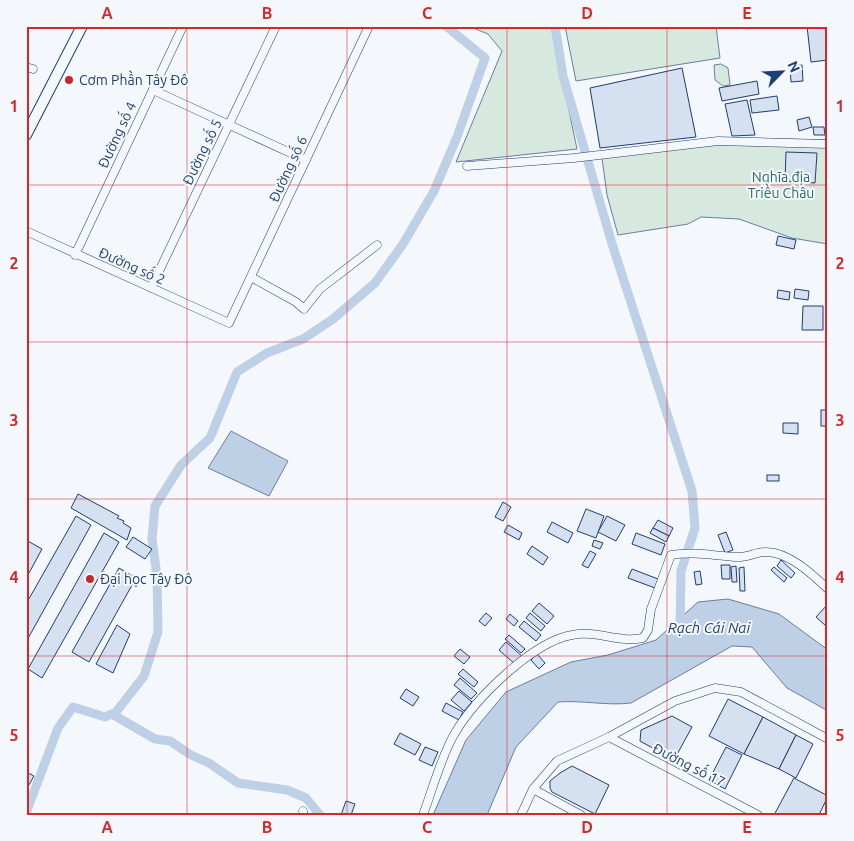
<svg xmlns="http://www.w3.org/2000/svg" width="854" height="841" font-family="Ubuntu,sans-serif">
  <style>
    .green { fill: #d7e8df; stroke: #687fa3 }
    .water { fill: #bed0e5; stroke: #687fa3 }
    .lines { fill: none; stroke-linecap: round; stroke-linejoin: round }
    .canal { stroke: #bed0e5; stroke-width: 9 }
    .building { fill: #d5e0f0; stroke: #1d3f73 }
    .minor-casing { stroke: #1d3f73; stroke-width: 9 }
    .tertiary-casing { stroke: #1d3f73; stroke-width: 12 }
    .minor { stroke: #f4f7fb; stroke-width: 8 }
    .tertiary { stroke: #f4f7fb; stroke-width: 10 }
    .grid { fill: none; stroke: #d62828; stroke-width: 1; stroke-opacity: 0.55 }
    .poi-dot { fill: #c62828; stroke: #f4f7fb; stroke-width: 2 }
    .labels { text-anchor: middle; stroke-width: 4; stroke-linejoin: round; paint-order: stroke }
    .poi-label { font-size: 14px; fill: #1d3f73; stroke: #f4f7fb; text-anchor: start }
    .street-label { font-size: 14px; fill: #1d3f73; stroke: #f4f7fb }
    .park-label { font-size: 14px; fill: #2c6c60; stroke: #f4f7fb }
    .water-label { font-size: 15px; font-style: italic; fill: #1d3f73; stroke: #f4f7fb }
    .neatline { fill: none; stroke: #d62828; stroke-width: 2 }
    .grid-label { font-size: 16px; text-anchor: middle; font-weight: bold; fill: #d62828 }
  </style>
  <rect width="100%" height="100%" fill="#f4f7fb"/>
  <g class="green">
    <polygon points="468,26 551,26 577,149 456,162 502,51 488,34"/>
    <polygon points="565,26 716,26 720,58 576,81"/>
    <polygon points="721,64 728,68 730,85 723,86 715,80 714,65"/>
    <polygon points="725,138 828,140 828,244 792,238 739,219 701,217 688,224 618,235 607,195 601,151"/>
  </g>
  <g class="water">
    <polygon points="231,431 288,461 269,496 208,468"/>
    <path d="M728,599L779,614L828,650V711L787,688L752,647L732,646L631,703C606,706 583,700 558,702L516,747L487,815H433L466,740L506,692L571,662L608,655L656,640L698,602Z"/>
  </g>
  <g class="lines">
    <g class="canal">
      <polyline points="555,26 563,76 613,247 692,491 695,528 681,571 680,629"/>
      <polyline points="112,714 155,739 170,741 191,755 209,763 238,783 287,790 306,798 320,815"/>
      <polyline points="26,813 58,728 73,707 105,717 116,712 144,676 158,632 157,576 152,539 155,506 181,465 210,438 237,372 267,353 303,339 333,319 375,283 403,244 434,191 457,137 485,58 446,26"/>
    </g>
  </g>
  <g class="building">
    <polygon points="807,26 825,26 828,60 811,62"/>
    <polygon points="802,65 803,81 791,82 790,66"/>
    <polygon points="682,68 696,137 600,148 590,88"/>
    <polygon points="757,81 759,94 722,101 719,88"/>
    <polygon points="777,96 779,110 752,113 750,100"/>
    <polygon points="747,100 755,135 732,136 725,104"/>
    <polygon points="809,117 812,127 799,131 797,120"/>
    <polygon points="813,127 824,127 825,135 814,135"/>
    <polygon points="786,152 817,153 815,183 785,181"/>
    <polygon points="778,236 796,240 794,249 776,245"/>
    <polygon points="795,289 809,291 808,300 794,298"/>
    <polygon points="778,290 790,292 789,300 777,298"/>
    <polygon points="803,306 823,306 823,330 802,330"/>
    <rect x="821" y="410" width="7" height="16"/>
    <polygon points="783,423 798,423 798,434 783,433"/>
    <rect x="767" y="475" width="12" height="6"/>
    <polygon points="78,494 119,516 117,518 124,521 123,523 131,528 127,540 71,508"/>
    <polygon points="503,502 511,507 503,521 495,517"/>
    <polygon points="586,509 604,516 596,538 577,531"/>
    <polygon points="76,516 91,525 26,642 26,604"/>
    <polygon points="607,516 625,525 616,541 598,532"/>
    <polygon points="658,520 673,528 669,536 653,528"/>
    <polygon points="552,522 573,533 568,543 547,532"/>
    <polygon points="508,525 522,533 519,540 504,532"/>
    <polygon points="653,528 669,536 666,542 650,533"/>
    <polygon points="726,532 733,550 725,553 718,535"/>
    <polygon points="104,533 119,542 42,678 28,669"/>
    <polygon points="636,533 665,544 661,555 632,544"/>
    <polygon points="133,537 152,549 145,559 126,547"/>
    <polygon points="26,540 42,549 29,573 26,572"/>
    <polygon points="594,540 603,543 600,549 592,546"/>
    <polygon points="532,546 548,557 543,565 527,554"/>
    <polygon points="590,551 596,554 588,568 582,565"/>
    <polygon points="781,560 795,573 791,578 777,566"/>
    <polygon points="721,565 730,565 730,579 722,579"/>
    <polygon points="736,566 737,582 732,582 731,567"/>
    <polygon points="744,567 745,591 740,591 739,568"/>
    <polygon points="774,567 787,578 784,582 771,570"/>
    <polygon points="119,568 136,578 89,662 72,652"/>
    <polygon points="632,569 658,579 655,588 628,578"/>
    <polygon points="700,571 702,584 696,585 694,572"/>
    <polygon points="539,603 554,616 547,624 532,611"/>
    <polygon points="828,604 828,625 826,626 816,617"/>
    <polygon points="486,613 492,618 485,626 479,621"/>
    <polygon points="530,613 545,626 541,631 526,618"/>
    <polygon points="510,614 518,621 514,626 506,619"/>
    <polygon points="524,621 541,635 536,641 519,627"/>
    <polygon points="117,625 130,634 113,673 96,664"/>
    <polygon points="509,635 525,649 521,653 505,639"/>
    <polygon points="506,642 523,657 516,665 499,650"/>
    <polygon points="460,649 470,657 464,664 454,656"/>
    <polygon points="537,654 545,663 539,669 531,660"/>
    <polygon points="463,669 478,682 474,687 458,674"/>
    <polygon points="460,678 477,693 471,699 454,685"/>
    <polygon points="406,689 419,697 413,706 400,698"/>
    <polygon points="459,691 472,702 464,711 451,700"/>
    <polygon points="728,699 763,717 744,754 709,736"/>
    <polygon points="446,703 463,712 459,720 442,711"/>
    <polygon points="672,716 692,727 674,760 640,741 641,730"/>
    <polygon points="763,717 796,735 779,769 744,754"/>
    <polygon points="400,733 421,744 415,755 394,744"/>
    <polygon points="796,735 813,744 796,778 779,769"/>
    <polygon points="425,747 438,752 432,766 419,760"/>
    <polygon points="726,747 742,755 725,789 709,780"/>
    <polygon points="572,766 609,785 595,814 552,792 550,788 550,781 560,773"/>
    <polygon points="26,772 34,776 26,790"/>
    <polygon points="794,778 828,796 819,815 774,815"/>
    <polygon points="346,801 355,804 351,815 341,815"/>
  </g>
  <g class="lines">
    <defs>
      <g id="minor">
        <polyline points="26,67 33,69"/>
        <polyline points="153,90 306,160"/>
        <polyline points="467,166 574,158 718,141 828,144"/>
        <polyline points="26,231 229,323 369,26"/>
        <polyline points="75,255 183,26"/>
        <polyline points="251,277 296,302 304,309 320,289 377,245"/>
        <polyline points="151,288 276,26"/>
        <polyline points="609,737 758,815"/>
        <polyline points="533,789 581,815"/>
        <polyline points="303,811 304,815"/>
        <path d="M423,815C432,791 442,754 455,733C475,699 532,642 572,635C597,630 618,643 643,638L648,630L651,609L671,555C693,551 715,556 736,557C746,558 756,552 766,552C789,552 812,574 828,589"/>
        <polyline points="521,815 533,789 557,761 609,737 675,701 715,688 741,692 828,739"/>
      </g>
      <polyline id="tertiary" points="26,135 82,26"/>
    </defs>
    <use href="#minor" class="minor-casing"/>
    <use href="#tertiary" class="tertiary-casing"/>
    <use href="#minor" class="minor"/>
    <use href="#tertiary" class="tertiary"/>
  </g>
  <path class="grid" d="M187,26V815M347,26V815M507,26V815M667,26V815M26,185H828M26,342H828M26,499H828M26,656H828"/>
  <g class="poi-dot">
    <circle cx="69" cy="80" r="5"/>
    <circle cx="90" cy="579" r="5"/>
  </g>
  <g class="labels">
    <g class="poi-label">
      <text x="79" y="85">Cơm Phần Tây Đô</text>
      <text x="100" y="584">Đại học Tây Đô</text>
    </g>
    <g class="street-label">
      <text transform="translate(117 135) rotate(-65)" y="5">Đường số 4</text>
      <text transform="translate(202 152) rotate(-64)" y="5">Đường số 5</text>
      <text transform="translate(288 169) rotate(-65)" y="5">Đường số 6</text>
      <text transform="translate(132 266) rotate(24)" y="5">Đường số 2</text>
      <text transform="translate(689 765) rotate(27)" y="5">Đường số 17</text>
    </g>
    <g class="park-label">
      <text x="781" y="182">Nghĩa địa<tspan x="781" dy="16">Triều Châu</tspan></text>
    </g>
    <g class="water-label">
      <text x="709" y="633">Rạch Cái Nai</text>
    </g>
  </g>
  <rect width="854" height="841" fill="none" stroke="#f4f7fb" stroke-width="55"/>
  <g transform="translate(782 72) rotate(66)" stroke="#f4f7fb" stroke-width="4" paint-order="stroke">
  <path d="M0-4L9 19L0 12L-9 19Z" fill="#1d3f73"/>
  <text y="-8" font-size="14" font-weight="bold" text-anchor="middle" fill="#1d3f73">N</text>
  </g>
  <rect x="28" y="28" width="798" height="786" class="neatline"/>
  <g class="grid-label">
    <text x="107" y="19">A</text>
    <text x="267" y="19">B</text>
    <text x="427" y="19">C</text>
    <text x="587" y="19">D</text>
    <text x="747" y="19">E</text>
    <text x="14" y="112">1</text>
    <text x="840" y="112">1</text>
    <text x="14" y="269">2</text>
    <text x="840" y="269">2</text>
    <text x="14" y="426">3</text>
    <text x="840" y="426">3</text>
    <text x="14" y="583">4</text>
    <text x="840" y="583">4</text>
    <text x="14" y="741">5</text>
    <text x="840" y="741">5</text>
    <text x="107" y="833">A</text>
    <text x="267" y="833">B</text>
    <text x="427" y="833">C</text>
    <text x="587" y="833">D</text>
    <text x="747" y="833">E</text>
  </g>
</svg>
